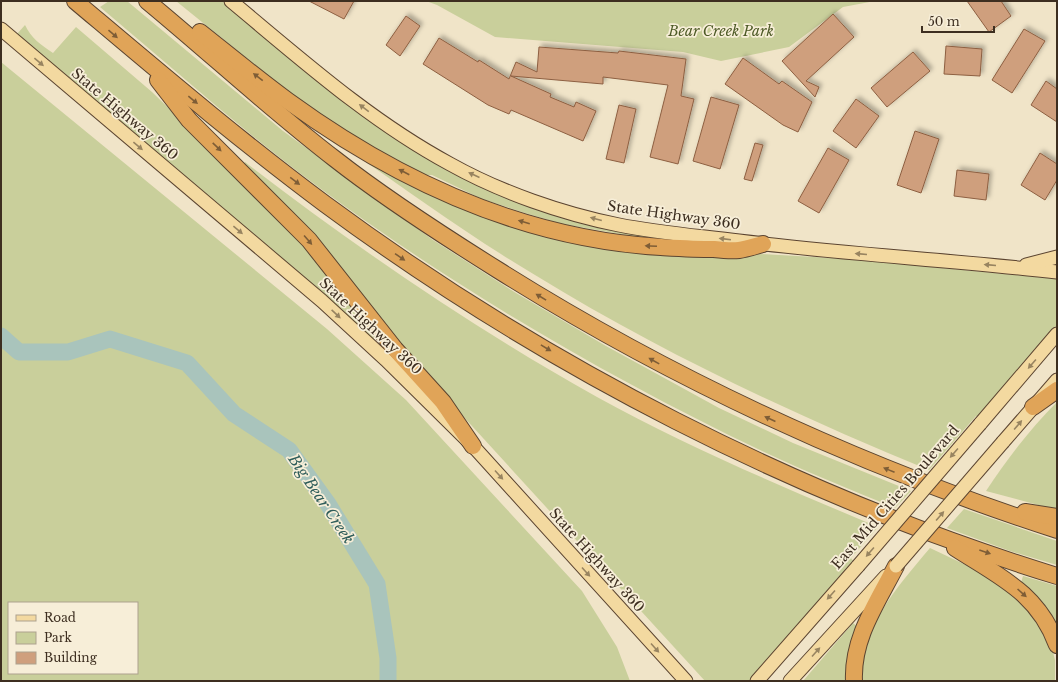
<svg xmlns="http://www.w3.org/2000/svg" width="1058" height="682" font-family="'Libre Baskerville',serif">
  <style>
    .green { fill: #c9cf9b; fill-rule: evenodd }
    .lines { fill: none; stroke-linecap: round; stroke-linejoin: round }
    .river { stroke: #a9c4bc; stroke-width: 17 }
    .building { fill: #cf9f7d; stroke: #8d5f41; filter: url(#shadow) }
    .major-casing { stroke: #5b4430; stroke-width: 15 }
    .highway-casing { stroke: #5b4430; stroke-width: 18 }
    .major { stroke: #f3d9a0; stroke-width: 13 }
    .highway { stroke: #e0a458; stroke-width: 16 }
    .major-bridge-casing { stroke: #5b4430; stroke-width: 15; stroke-linecap: butt }
    .major-bridge { stroke: #f3d9a0; stroke-width: 13 }
    .oneway { fill: #7e5d36 }
    .oneway2 { fill: #988460 }
    .labels { text-anchor: middle; stroke-width: 3.5; stroke-linejoin: round; paint-order: stroke }
    .park-label { font-size: 14px; font-style: italic; fill: #4d5a26; stroke: #f7eed8 }
    .street-label { font-size: 14px; fill: #3d2e20; stroke: #f7eed8 }
    .water-label { font-size: 15px; font-style: italic; fill: #2f5d5a; stroke: #f7eed8 }
  </style>
  <defs>
    <filter id="shadow"><feDropShadow dx="3" dy="-3" stdDeviation="2" flood-color="#0004"/></filter>
  </defs>
  <rect width="100%" height="100%" fill="#f0e4c8"/>
  <g class="green">
    <path d="M109,1H127L283,131L433,240L516,293L606,346L719,408L793,443L911,491L895,508C850,489 804,471 760,450C614,380 474,299 343,205C258,145 180,74 100,7Z"/>
    <polygon points="176,1 222,1 252,27 483,188 540,210 644,236 644,238 562,224 525,213 482,199 432,175 423,175 383,154 296,98"/>
    <polygon points="426,1 875,1 843,7 789,47 721,61 683,52 495,37 437,5"/>
    <path d="M25,25C31,38 41,45 53,53L76,27L152,92L291,227L377,335L373,339L213,200L17,34Z"/>
    <path d="M1,62L327,329L406,400L582,591L617,647L630,681H1ZM9,603H137V673H9Z"/>
    <path d="M352,147L454,202L674,252L760,254L849,259L1057,279V325L978,417L976,416L929,470C793,414 660,352 535,275C471,237 411,193 350,151Z"/>
    <path d="M245,162C357,248 473,328 597,397C687,447 783,487 878,527L851,558L853,561L750,681H705L461,414L242,166Z"/>
    <path d="M1057,402V510L986,491C1007,459 1030,429 1057,402Z"/>
    <polygon points="964,509 1057,541 1057,565 1010,551 947,528"/>
    <path d="M930,548L987,575L1025,600L1049,637L1055,660V681H861C861,627 897,587 930,548Z"/>
    <path d="M1023,576L1057,586V627C1046,610 1037,595 1021,583Z"/>
    <polygon points="853,623 858,627 849,681 803,681"/>
  </g>
  <g class="lines">
    <polyline class="river" points="1,336 19,352 68,352 110,339 187,363 234,414 289,450 328,504 377,584 388,658 388,681"/>
  </g>
  <g class="building">
    <polygon points="309,1 354,1 344,19"/>
    <polygon points="967,1 1001,1 1011,16 989,32"/>
    <polygon points="833,14 854,37 806,81 819,87 815,97 782,61"/>
    <polygon points="406,16 420,26 400,56 386,45"/>
    <polygon points="1024,29 1045,41 1012,93 992,80"/>
    <polygon points="439,38 478,62 479,60 509,79 516,62 537,72 539,47 618,53 619,51 686,59 681,96 694,99 678,164 650,157 668,85 603,77 603,84 511,76 551,94 550,97 574,107 576,102 596,111 583,141 511,110 509,114 488,105 423,64"/>
    <polygon points="946,46 982,49 980,76 944,74"/>
    <polygon points="913,52 930,71 887,107 871,88"/>
    <polygon points="743,58 779,84 782,81 812,102 798,132 783,125 725,84"/>
    <polygon points="1046,81 1057,89 1057,122 1031,105"/>
    <polygon points="711,97 739,105 720,169 693,161"/>
    <polygon points="856,99 879,116 856,148 833,131"/>
    <polygon points="619,105 636,109 624,163 606,159"/>
    <polygon points="915,131 939,139 921,193 897,185"/>
    <polygon points="755,143 763,145 752,181 744,179"/>
    <polygon points="828,148 849,160 819,213 798,201"/>
    <polygon points="1040,153 1057,164 1057,180 1045,200 1021,185"/>
    <polygon points="957,170 989,174 986,200 954,196"/>
  </g>
  <g class="lines">
    <defs>
      <g id="major">
        <path d="M231,1C301,59 370,121 450,164C500,192 563,214 619,225C659,233 699,236 739,241C845,254 951,260 1057,272"/>
        <polyline points="1,29 322,301 386,360 473,446 686,681"/>
        <polyline points="1026,265 1057,257"/>
        <polyline points="980,424 1057,334"/>
        <polyline points="1003,442 1057,380"/>
        <polyline points="757,681 858,566"/>
        <polyline points="790,681 886,576"/>
      </g>
      <g id="highway">
        <path d="M75,1C157,70 239,140 325,204C544,366 797,496 1057,576"/>
        <path d="M147,1C210,53 270,109 335,159C386,199 442,235 498,270C673,380 860,466 1057,530"/>
        <path d="M200,32C229,55 258,79 288,101C398,181 524,239 661,247C679,248 696,249 714,249C722,250 731,251 739,250C747,249 755,246 763,244"/>
        <polyline points="158,80 189,120 309,240 395,349 443,402 473,446"/>
        <polyline points="1033,407 1057,390"/>
        <polyline points="1025,512 1057,517"/>
        <path d="M955,548C1000,577 1038,593 1057,645"/>
        <path d="M854,681C852,638 877,603 896,566"/>
      </g>
    </defs>
    <use href="#major" class="major-casing"/>
    <use href="#highway" class="highway-casing"/>
    <use href="#major" class="major"/>
    <use href="#highway" class="highway"/>
    <defs>
      <g id="major-bridge">
        <polyline points="858,566 980,424"/>
        <polyline points="896,566 1003,442"/>
      </g>
    </defs>
    <use href="#major-bridge" class="major-bridge-casing"/>
    <use href="#major-bridge" class="major-bridge"/>
  </g>
  <defs><path id="oneway-solid" d="M-6-.8H1V-3.2L6.5 0L1 3.2V.8H-6Z"/></defs>
  <g class="oneway">
    <use href="#oneway-solid" transform="translate(113 34) rotate(41)"/>
    <use href="#oneway-solid" transform="translate(258 77) rotate(-142)"/>
    <use href="#oneway-solid" transform="translate(193 100) rotate(39)"/>
    <use href="#oneway-solid" transform="translate(217 147) rotate(44)"/>
    <use href="#oneway-solid" transform="translate(404 172) rotate(-152)"/>
    <use href="#oneway-solid" transform="translate(295 181) rotate(37)"/>
    <use href="#oneway-solid" transform="translate(524 222) rotate(-164)"/>
    <use href="#oneway-solid" transform="translate(308 240) rotate(49)"/>
    <use href="#oneway-solid" transform="translate(651 246) rotate(-177)"/>
    <use href="#oneway-solid" transform="translate(400 257) rotate(34)"/>
    <use href="#oneway-solid" transform="translate(541 297) rotate(-149)"/>
    <use href="#oneway-solid" transform="translate(546 348) rotate(31)"/>
    <use href="#oneway-solid" transform="translate(654 361) rotate(-151)"/>
    <use href="#oneway-solid" transform="translate(770 419) rotate(-155)"/>
    <use href="#oneway-solid" transform="translate(889 470) rotate(-158)"/>
    <use href="#oneway-solid" transform="translate(985 552) rotate(19)"/>
    <use href="#oneway-solid" transform="translate(1022 593) rotate(42)"/>
  </g>
  <g class="oneway2">
    <use href="#oneway-solid" transform="translate(39 62) rotate(40)"/>
    <use href="#oneway-solid" transform="translate(364 108) rotate(-143)"/>
    <use href="#oneway-solid" transform="translate(138 146) rotate(40)"/>
    <use href="#oneway-solid" transform="translate(474 175) rotate(-156)"/>
    <use href="#oneway-solid" transform="translate(596 219) rotate(-165)"/>
    <use href="#oneway-solid" transform="translate(238 230) rotate(40)"/>
    <use href="#oneway-solid" transform="translate(725 239) rotate(-173)"/>
    <use href="#oneway-solid" transform="translate(861 254) rotate(-175)"/>
    <use href="#oneway-solid" transform="translate(990 265) rotate(-175)"/>
    <use href="#oneway-solid" transform="translate(336 314) rotate(43)"/>
    <use href="#oneway-solid" transform="translate(1032 364) rotate(131)"/>
    <use href="#oneway-solid" transform="translate(1018 425) rotate(-50)"/>
    <use href="#oneway-solid" transform="translate(954 453) rotate(131)"/>
    <use href="#oneway-solid" transform="translate(499 475) rotate(48)"/>
    <use href="#oneway-solid" transform="translate(940 516) rotate(-49)"/>
    <use href="#oneway-solid" transform="translate(870 552) rotate(131)"/>
    <use href="#oneway-solid" transform="translate(586 572) rotate(48)"/>
    <use href="#oneway-solid" transform="translate(831 595) rotate(132)"/>
    <use href="#oneway-solid" transform="translate(655 648) rotate(48)"/>
    <use href="#oneway-solid" transform="translate(816 652) rotate(-48)"/>
  </g>
  <g class="labels">
    <g class="park-label">
      <text x="721" y="36">Bear Creek Park</text>
    </g>
    <g class="street-label">
      <text transform="translate(125 114) rotate(40)" y="5">State Highway 360</text>
      <text transform="translate(674 215) rotate(8)" y="5">State Highway 360</text>
      <text transform="translate(371 326) rotate(43)" y="5">State Highway 360</text>
      <text transform="translate(895 497) rotate(-49)" y="5">East Mid Cities Boulevard</text>
      <text transform="translate(597 560) rotate(48)" y="5">State Highway 360</text>
    </g>
    <g class="water-label">
      <text transform="translate(321 499) rotate(56)" y="5">Big Bear Creek</text>
    </g>
  </g>
  <rect width="1058" height="682" fill="none" stroke="#3d2e20" stroke-width="4"/>
  <rect x="8" y="602" width="130" height="72" fill="#f7eed8" stroke="#ada18e"/>
  <rect x="16" y="615" width="20" height="6" fill="#f3d9a0" stroke="#ada18e"/>
  <text x="44" y="622" font-size="12" fill="#3d2e20">Road</text>
  <rect x="16" y="632" width="20" height="12" fill="#c9cf9b" stroke="#ada18e"/>
  <text x="44" y="642" font-size="12" fill="#3d2e20">Park</text>
  <rect x="16" y="652" width="20" height="12" fill="#cf9f7d" stroke="#ada18e"/>
  <text x="44" y="662" font-size="12" fill="#3d2e20">Building</text>
  <path d="M922 26v6h72v-6" fill="none" stroke="#3d2e20" stroke-width="2"/>
  <text x="928" y="26" font-size="12" fill="#3d2e20" stroke="#f7eed8" stroke-width="3" paint-order="stroke">50 m</text>
</svg>
